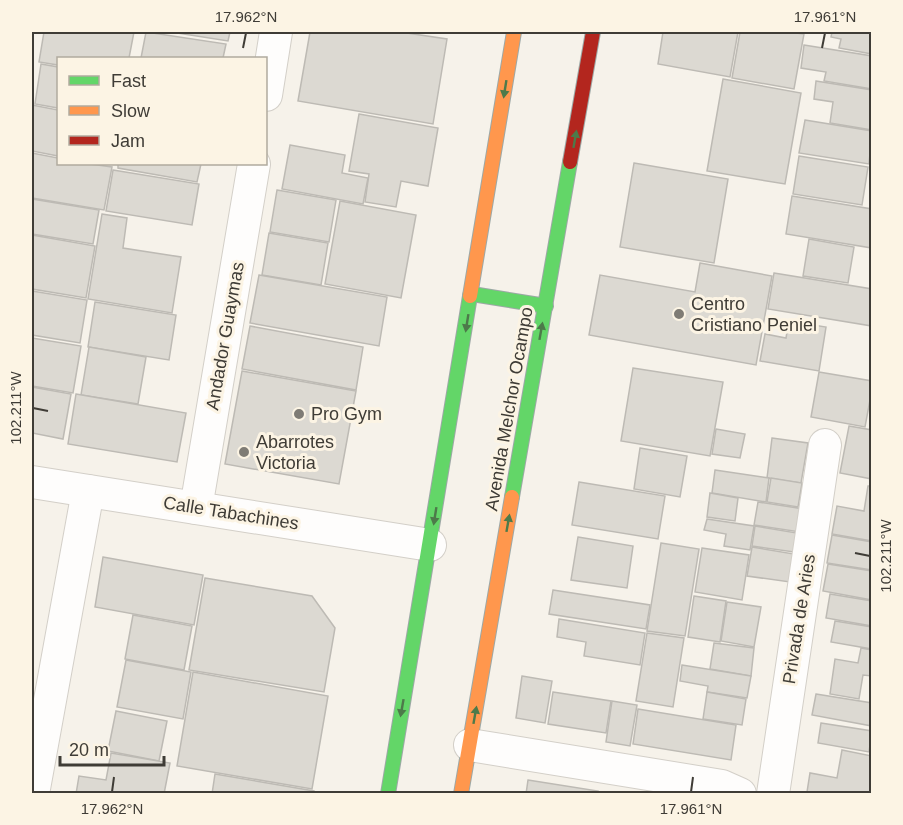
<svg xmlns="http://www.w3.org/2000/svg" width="903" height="825" font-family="Helvetica,sans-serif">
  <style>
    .building { fill: #dcd9d2; stroke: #bdbab4; stroke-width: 1.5 }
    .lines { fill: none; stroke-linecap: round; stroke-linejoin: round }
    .street-casing { stroke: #d3cfc8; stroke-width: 34 }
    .fast-casing { stroke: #9da8a6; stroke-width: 16 }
    .slow-casing { stroke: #9da8a6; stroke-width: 16 }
    .jam-casing { stroke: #9da8a6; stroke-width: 16 }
    .street { stroke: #fefdfc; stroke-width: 32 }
    .fast { stroke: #63d668; stroke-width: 14 }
    .slow { stroke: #ff974d; stroke-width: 14 }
    .jam { stroke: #b3261e; stroke-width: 14 }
    .oneway { fill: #4d7a4a }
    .ticks { fill: none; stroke: #3f3c36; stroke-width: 2 }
    .poi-dot { fill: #7f7c75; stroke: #fcf4e4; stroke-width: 2 }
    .labels { text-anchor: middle; stroke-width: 6; stroke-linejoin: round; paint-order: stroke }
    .poi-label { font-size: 18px; fill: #3f3c36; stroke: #fcf4e4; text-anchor: start }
    .street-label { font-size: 18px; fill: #3f3c36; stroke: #fcf4e4 }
    .neatline { fill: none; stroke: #3f3c36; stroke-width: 2 }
    .ticks-label { font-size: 15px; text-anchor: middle; fill: #3f3c36 }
  </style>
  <rect width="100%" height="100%" fill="#f6f2ea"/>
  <g class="building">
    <polygon points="44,32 134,32 129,58 58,58 58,65 39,62"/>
    <polygon points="146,32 226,44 223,58 141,58"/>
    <polygon points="171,32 230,32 228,41"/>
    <polygon points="310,32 400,32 447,39 433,124 298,101"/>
    <polygon points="663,32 738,32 730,77 658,64"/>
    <polygon points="740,32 788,32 804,34 794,89 732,78"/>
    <polygon points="832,32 872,32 872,54 839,48 841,39 831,37"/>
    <polygon points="804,45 872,56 872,89 824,81 826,72 801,68"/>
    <polygon points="41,64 58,67 58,108 35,104"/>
    <polygon points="723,79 801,93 785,184 707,171"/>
    <polygon points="816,81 872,90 872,130 830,123 833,102 814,99"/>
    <polygon points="32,105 58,110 58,156 32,151"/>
    <polygon points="359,114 438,128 428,186 401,181 396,207 365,202 369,174 349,171"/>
    <polygon points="805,120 872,131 869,164 799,153"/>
    <polygon points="290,145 345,155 342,173 368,178 363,204 282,189"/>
    <polygon points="32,153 58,158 58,164 90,164 112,167 104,210 32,198"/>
    <polygon points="799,156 868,167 862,205 793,194"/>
    <polygon points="634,163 728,179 714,263 620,247"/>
    <polygon points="118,164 201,164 197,182 118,168"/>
    <polygon points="113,170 199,184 192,225 106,211"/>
    <polygon points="277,190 336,200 329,242 270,232"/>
    <polygon points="792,196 872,209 872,248 786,234"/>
    <polygon points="32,199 99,210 93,244 32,234"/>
    <polygon points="340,201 416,215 401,298 325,284"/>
    <polygon points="102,214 127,218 123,248 181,257 172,313 88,299"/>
    <polygon points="269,233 328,243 321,285 262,275"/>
    <polygon points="32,235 95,246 86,298 32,289"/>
    <polygon points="809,239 854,247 848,283 803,276"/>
    <polygon points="700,263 772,276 756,365 589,335 600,275 695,292"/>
    <polygon points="774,273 872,289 872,326 768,309"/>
    <polygon points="259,275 387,297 379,346 250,323"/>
    <polygon points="32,291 87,300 80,343 32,335"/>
    <polygon points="95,302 176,315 169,360 88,347"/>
    <polygon points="789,321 826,327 819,371 760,361 765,334 786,338"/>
    <polygon points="250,326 363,347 356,390 242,369"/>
    <polygon points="32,338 81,346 73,393 32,386"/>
    <polygon points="89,347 146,357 138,404 81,395"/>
    <polygon points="633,368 723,382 710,456 621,441"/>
    <polygon points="242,371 356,391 339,484 225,464"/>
    <polygon points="819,372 872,381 872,400 870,400 865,427 811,417"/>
    <polygon points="32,387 71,394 63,439 32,433"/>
    <polygon points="76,394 186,413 177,462 68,444"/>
    <polygon points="849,426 872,430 872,479 840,473"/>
    <polygon points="716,429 745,434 740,458 712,454"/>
    <polygon points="772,438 808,443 801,483 767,478"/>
    <polygon points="640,448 687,456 680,497 634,489"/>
    <polygon points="715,470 769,478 766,502 712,493"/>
    <polygon points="771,478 802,483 798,507 767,502"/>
    <polygon points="579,482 665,496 658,539 572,525"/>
    <polygon points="868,486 872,486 872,541 832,534 837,506 864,511"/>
    <polygon points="710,493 738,498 735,521 707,517"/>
    <polygon points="758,502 804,509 800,532 754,525"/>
    <polygon points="707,519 754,526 750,550 724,546 726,534 704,530"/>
    <polygon points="755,526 797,533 794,552 752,546"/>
    <polygon points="832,535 872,542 872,570 827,563"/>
    <polygon points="578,537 633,546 627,588 571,580"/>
    <polygon points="661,543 699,549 685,636 647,631"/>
    <polygon points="752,547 794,554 790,582 747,576"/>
    <polygon points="702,548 749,555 742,600 695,592"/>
    <polygon points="103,557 203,575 194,625 95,607"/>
    <polygon points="828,564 872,571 872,600 823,591"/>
    <polygon points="205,578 312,596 335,628 324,692 189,670"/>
    <polygon points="553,590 650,605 646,629 549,614"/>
    <polygon points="830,594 872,601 872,626 826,618"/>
    <polygon points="694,596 726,601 720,642 688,637"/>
    <polygon points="727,602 761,607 754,647 721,641"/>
    <polygon points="133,615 192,626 184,670 125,659"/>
    <polygon points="559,619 645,633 640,665 584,656 586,642 557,637"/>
    <polygon points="835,621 872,627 872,649 831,642"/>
    <polygon points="647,633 684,638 673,707 636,701"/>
    <polygon points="714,643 754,648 751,676 710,669"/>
    <polygon points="861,648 872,650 872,676 863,675 859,699 830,694 835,659 858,663"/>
    <polygon points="126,660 191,672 183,719 117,707"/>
    <polygon points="682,665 751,676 747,698 707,692 708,686 680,681"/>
    <polygon points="193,672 328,696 312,789 177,766"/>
    <polygon points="522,676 552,681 545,723 516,718"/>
    <polygon points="553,692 611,701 606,733 548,724"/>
    <polygon points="707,692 746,699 742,725 703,719"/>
    <polygon points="816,694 872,703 872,726 812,715"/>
    <polygon points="612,701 637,705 630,746 606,742"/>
    <polygon points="638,709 736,725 731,760 633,744"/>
    <polygon points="116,711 167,721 159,761 108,751"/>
    <polygon points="821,723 872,731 869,752 818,743"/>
    <polygon points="842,750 872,756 872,794 807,792 810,773 837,778"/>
    <polygon points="111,753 170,763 164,794 76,794 79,776 106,780"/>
    <polygon points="215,774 314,791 314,794 212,794"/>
    <polygon points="528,780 598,791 597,794 526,794"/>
  </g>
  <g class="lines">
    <defs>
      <g id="street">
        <polyline points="266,95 276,32"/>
        <polyline points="32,482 430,545"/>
        <polyline points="196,508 254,164"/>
        <polyline points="470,745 722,786 740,794"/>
        <polyline points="33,794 88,491"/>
        <polyline points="773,794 825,445"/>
      </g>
      <g id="fast">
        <polyline points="472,294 546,306"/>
        <polyline points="512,497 570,162"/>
        <polyline points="388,794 470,296"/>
      </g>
      <g id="slow">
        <polyline points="470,296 514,32"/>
        <polyline points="461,794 512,497"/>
      </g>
      <polyline id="jam" points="570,162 593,32"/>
    </defs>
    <use href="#street" class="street-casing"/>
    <use href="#fast" class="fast-casing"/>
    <use href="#slow" class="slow-casing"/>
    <use href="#jam" class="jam-casing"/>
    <use href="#street" class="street"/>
    <use href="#fast" class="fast"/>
    <use href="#slow" class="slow"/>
    <use href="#jam" class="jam"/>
  </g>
  <defs><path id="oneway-solid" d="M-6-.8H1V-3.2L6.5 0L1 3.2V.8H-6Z" transform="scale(1.5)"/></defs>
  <g class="oneway">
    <use href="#oneway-solid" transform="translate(505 89) rotate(99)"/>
    <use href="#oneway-solid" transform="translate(575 139) rotate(-80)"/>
    <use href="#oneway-solid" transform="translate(467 323) rotate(99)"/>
    <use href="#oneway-solid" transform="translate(541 331) rotate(-80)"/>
    <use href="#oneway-solid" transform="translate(435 516) rotate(99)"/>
    <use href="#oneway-solid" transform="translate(508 523) rotate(-80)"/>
    <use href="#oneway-solid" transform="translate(402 708) rotate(100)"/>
    <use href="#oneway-solid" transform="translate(475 715) rotate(-80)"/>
  </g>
  <path class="ticks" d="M243,48L246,33M822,48L825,33M33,408L48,411M855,553L870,556M112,792L114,777M691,792L693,777"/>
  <g class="poi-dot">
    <circle cx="679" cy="314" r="6"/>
    <circle cx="299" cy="414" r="6"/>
    <circle cx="244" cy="452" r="6"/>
  </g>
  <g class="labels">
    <g class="poi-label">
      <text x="691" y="310">Centro<tspan x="691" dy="21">Cristiano Peniel</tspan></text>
      <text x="311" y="420">Pro Gym</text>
      <text x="256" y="448">Abarrotes<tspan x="256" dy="21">Victoria</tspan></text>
    </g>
    <g class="street-label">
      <text transform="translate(225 336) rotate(-80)" y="6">Andador Guaymas</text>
      <text transform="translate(509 409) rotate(-80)" y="6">Avenida Melchor Ocampo</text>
      <text transform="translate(231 513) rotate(9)" y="6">Calle Tabachines</text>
      <text transform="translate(799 619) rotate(-81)" y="6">Privada de Aries</text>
    </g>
  </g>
  <rect width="903" height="825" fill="none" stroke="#fcf4e4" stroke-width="66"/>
  <rect x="57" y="57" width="210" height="108" fill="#fcf4e4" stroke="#b0aa9e" stroke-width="1.5"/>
  <rect x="69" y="76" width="30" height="9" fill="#63d668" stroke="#b0aa9e" stroke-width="1.5"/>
  <text x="111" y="87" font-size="18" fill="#3f3c36">Fast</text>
  <rect x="69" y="106" width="30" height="9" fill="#ff974d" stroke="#b0aa9e" stroke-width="1.5"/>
  <text x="111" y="117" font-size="18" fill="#3f3c36">Slow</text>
  <rect x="69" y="136" width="30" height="9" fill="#b3261e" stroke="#b0aa9e" stroke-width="1.5"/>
  <text x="111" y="147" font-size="18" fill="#3f3c36">Jam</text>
  <path d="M60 756v9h104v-9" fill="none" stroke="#3f3c36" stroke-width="3"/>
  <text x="69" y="756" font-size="18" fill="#3f3c36" stroke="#fcf4e4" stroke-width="4.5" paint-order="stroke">20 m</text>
  <rect x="33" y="33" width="837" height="759" class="neatline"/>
  <g class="ticks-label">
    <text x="246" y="22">17.962°N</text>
    <text x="825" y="22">17.961°N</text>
    <text transform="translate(16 408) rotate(-90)" y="5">102.211°W</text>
    <text transform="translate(886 556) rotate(-90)" y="5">102.211°W</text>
    <text x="112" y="814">17.962°N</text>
    <text x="691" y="814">17.961°N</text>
  </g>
</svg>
